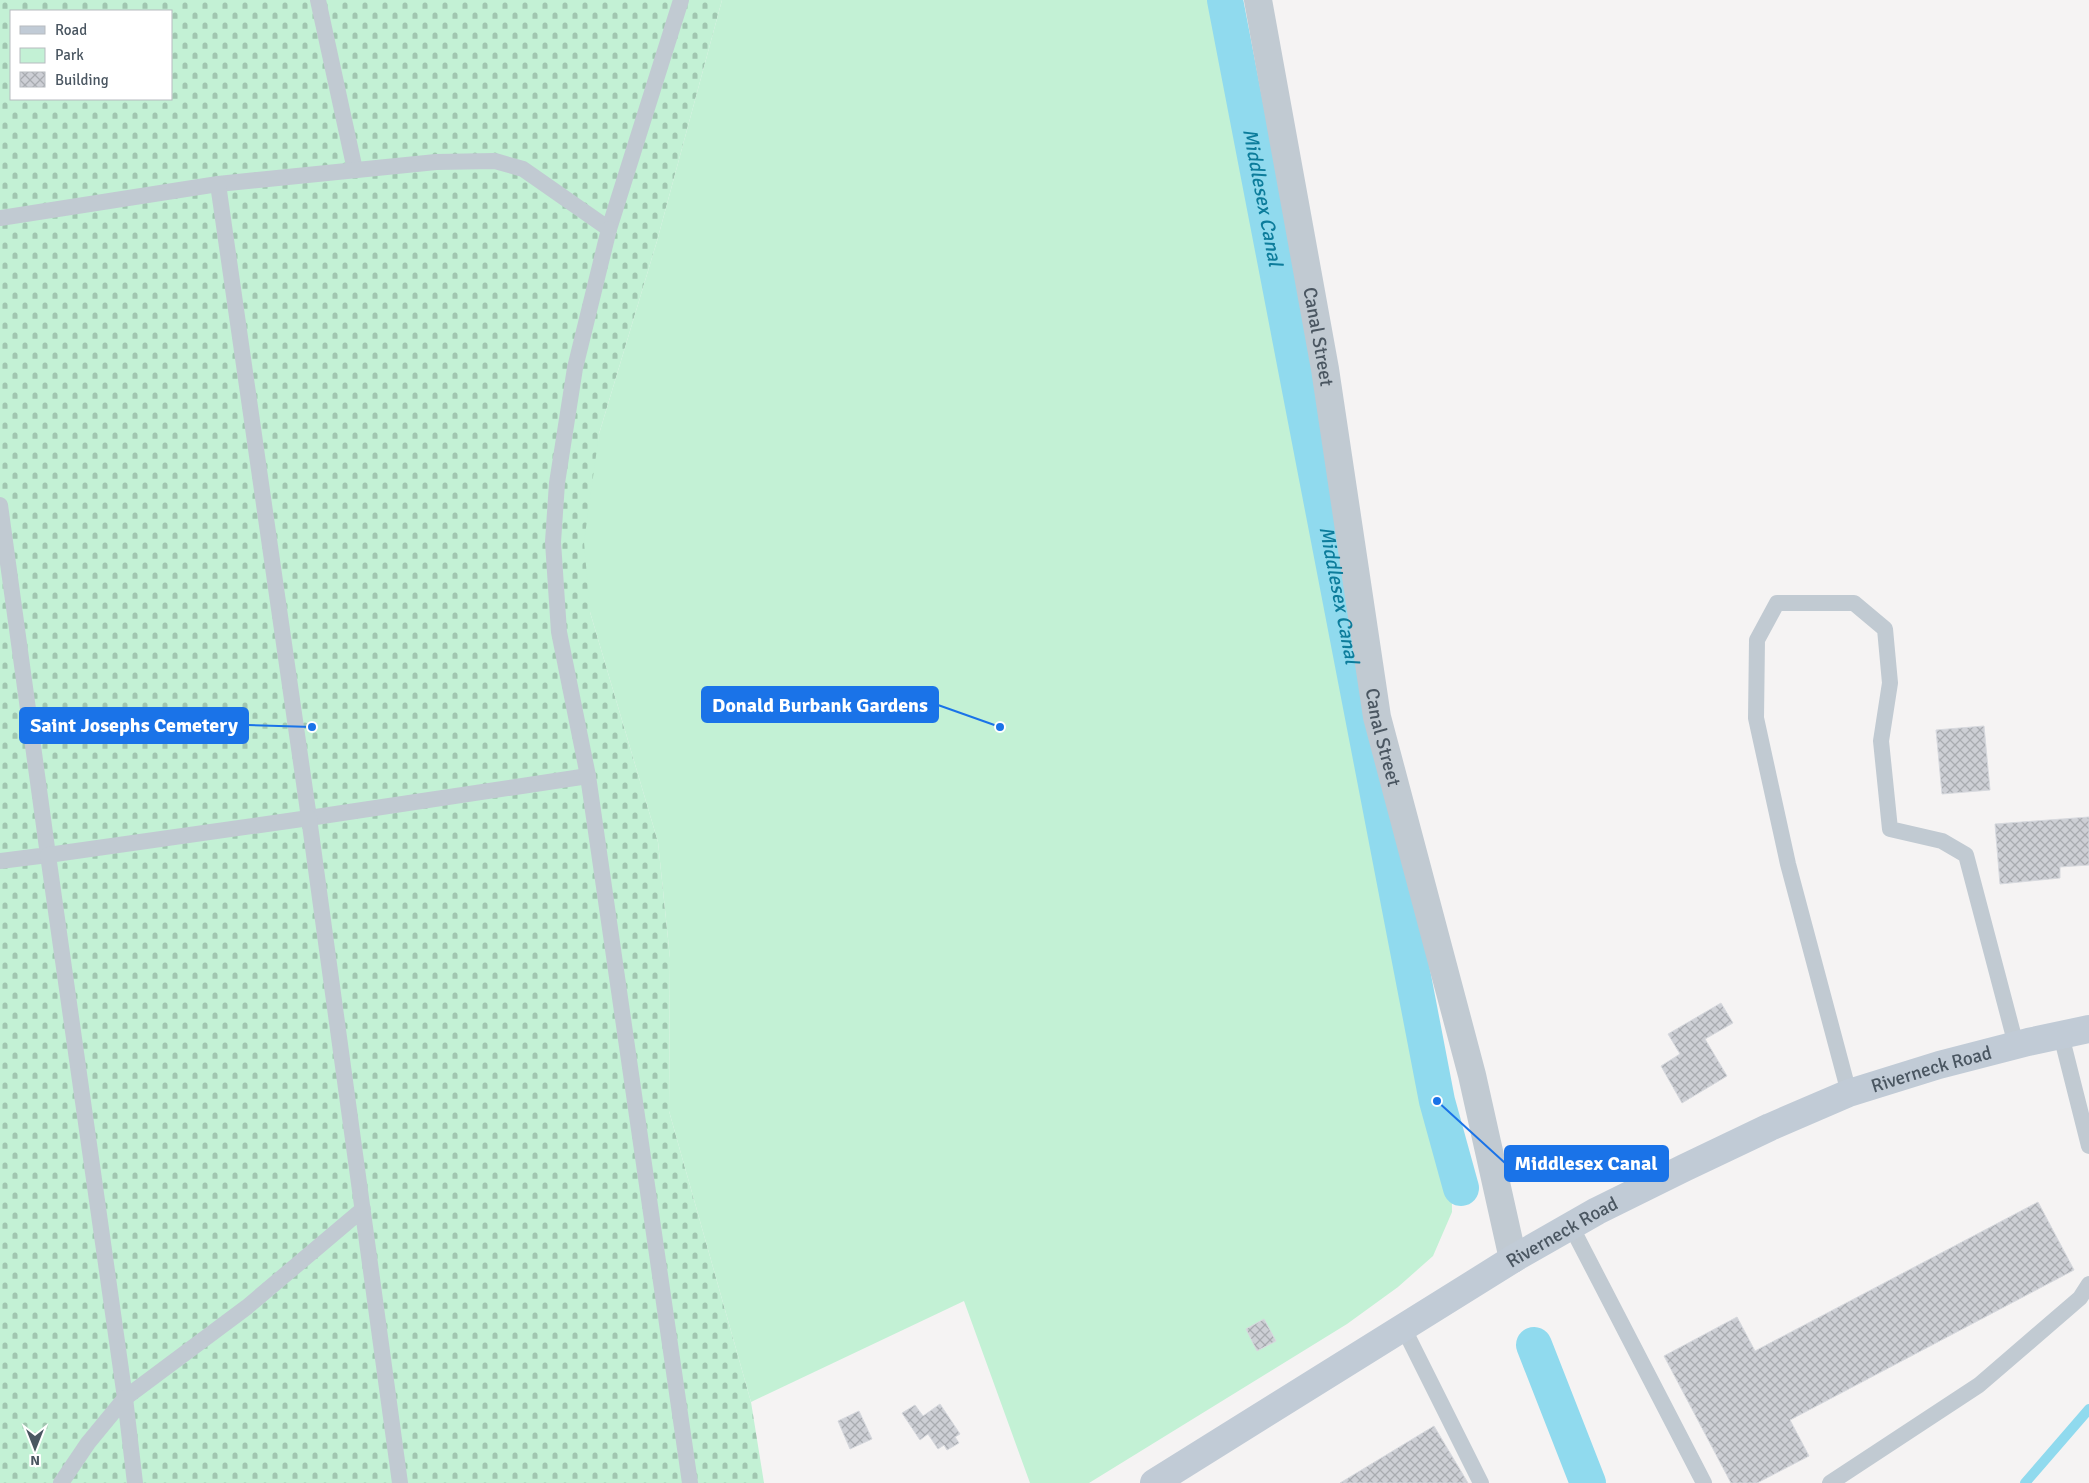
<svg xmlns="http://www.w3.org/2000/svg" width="2089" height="1483" font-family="Signika,sans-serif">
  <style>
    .cemetery { fill: url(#cemetery-stones); fill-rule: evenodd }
    .park { fill: #c3f1d5 }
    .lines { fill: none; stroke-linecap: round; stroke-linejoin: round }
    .stream { stroke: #90daee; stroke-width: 10 }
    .canal { stroke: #90daee; stroke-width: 36 }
    .building { fill: url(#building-cross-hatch); stroke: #d7d9de }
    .service { stroke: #c1cad2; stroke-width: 16 }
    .minor { stroke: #c1cad2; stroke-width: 28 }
    .secondary { stroke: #c1cbd6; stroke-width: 28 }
    .labels { text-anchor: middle; stroke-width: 4.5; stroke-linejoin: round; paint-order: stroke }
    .street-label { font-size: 19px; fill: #4a5661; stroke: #fff }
    .water-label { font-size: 20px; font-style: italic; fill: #0c7c9b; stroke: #fff }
    .leader { fill: none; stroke: #1a73e8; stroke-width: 2 }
    .callout-dot { fill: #1a73e8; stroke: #fff; stroke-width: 2 }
    .callout { fill: #1a73e8; stroke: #1a73e8; stroke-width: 2 }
    .callout-label { font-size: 20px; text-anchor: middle; font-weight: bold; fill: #fff }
  </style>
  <defs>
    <pattern id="cemetery-stones" width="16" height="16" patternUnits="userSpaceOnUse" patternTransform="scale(1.25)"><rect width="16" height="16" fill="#c3f1d5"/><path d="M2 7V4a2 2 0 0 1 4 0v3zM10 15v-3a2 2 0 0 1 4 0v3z" fill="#a0c6b0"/></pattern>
    <pattern id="building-cross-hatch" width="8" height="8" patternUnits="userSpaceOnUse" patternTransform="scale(1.25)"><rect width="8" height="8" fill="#cdcfd5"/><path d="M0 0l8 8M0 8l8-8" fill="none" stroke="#a8abb0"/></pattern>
  </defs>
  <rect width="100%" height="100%" fill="#f5f3f3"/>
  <path class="cemetery" d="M0,0H722L657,241L599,434L590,612L658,842L670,958L669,1111L751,1402L764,1483H0ZM11,11H171V99H11Z"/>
  <polygon class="park" points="722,0 1238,0 1335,526 1451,1099 1452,1212 1433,1256 1398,1287 1347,1324 1089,1483 1030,1483 964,1301 751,1402 669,1111 670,958 658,842 590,612 584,542 599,434 657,241"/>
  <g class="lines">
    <polyline class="stream" points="2025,1483 2089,1409"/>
    <g class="canal">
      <path id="s1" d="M1225,0L1437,1101L1461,1188"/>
      <polyline points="1534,1345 1588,1483"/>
    </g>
  </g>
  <g class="building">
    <polygon points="1984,726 1990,790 1942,794 1936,730"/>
    <polygon points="2089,817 2089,865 2060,867 2060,878 2000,884 1995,824"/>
    <polygon points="1721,1003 1733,1023 1705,1039 1727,1076 1682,1103 1661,1066 1680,1054 1668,1034"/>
    <polygon points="2038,1202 2074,1270 1790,1420 1809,1456 1757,1483 1731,1483 1664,1356 1737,1317 1755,1351"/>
    <polygon points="1264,1319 1276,1341 1257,1351 1246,1329"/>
    <polygon points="940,1404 960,1434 955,1437 959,1443 947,1450 944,1445 938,1449 928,1434 920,1440 902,1413 915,1405 923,1416"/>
    <polygon points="859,1411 872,1439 850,1449 838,1421"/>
    <polygon points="1434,1426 1468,1483 1340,1483"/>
  </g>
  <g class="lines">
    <g class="service">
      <polyline points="318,0 355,170"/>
      <polyline points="218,184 436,162 495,161 523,169 609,229 681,0"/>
      <polyline points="0,218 218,184 309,818 588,776 690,1483"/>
      <polyline points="0,505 48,855 0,861"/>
      <polyline points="588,776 559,632 553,542 557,483 575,368 609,229"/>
      <polyline points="2061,1035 2089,1146"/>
      <polyline points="1849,1093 1788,864 1756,718 1757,640 1777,603 1854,603 1885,629 1890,683 1881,741 1890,829 1942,841 1966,855 2016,1045"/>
      <path d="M363,1209L247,1307L125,1398L48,855L309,818C339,1040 368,1262 400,1483"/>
      <polyline points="1571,1226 1704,1483"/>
      <polyline points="1403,1327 1481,1483"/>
      <polyline points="61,1483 88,1443 125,1398 135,1483"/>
      <polyline points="1830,1483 1979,1385 2080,1298 2089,1284"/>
    </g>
    <path class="minor" id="s2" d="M1258,0L1325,369L1377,717L1472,1075L1513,1259"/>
    <path class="secondary" id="s3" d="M1154,1483L1513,1259L1597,1211L1684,1168L1770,1127L1849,1093L1939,1065L2028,1042L2089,1029"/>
  </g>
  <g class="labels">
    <g class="street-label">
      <text dy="7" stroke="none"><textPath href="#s2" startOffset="342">Canal Street</textPath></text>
      <text dy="7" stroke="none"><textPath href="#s2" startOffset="748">Canal Street</textPath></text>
      <text dy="7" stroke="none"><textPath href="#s3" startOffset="884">Riverneck Road</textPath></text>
      <text dy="7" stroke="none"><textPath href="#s3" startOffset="479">Riverneck Road</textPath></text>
    </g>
    <g class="water-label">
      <text dy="7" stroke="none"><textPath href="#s1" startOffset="201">Middlesex Canal</textPath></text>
      <text dy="7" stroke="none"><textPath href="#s1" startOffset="606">Middlesex Canal</textPath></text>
    </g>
  </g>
  <path class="leader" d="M1000 727L938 705M312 727L248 725M1437 1101L1505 1163"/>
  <g class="callout-dot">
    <circle cx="1000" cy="727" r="5"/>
    <circle cx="312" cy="727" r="5"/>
    <circle cx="1437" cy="1101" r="5"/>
  </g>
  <g class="callout">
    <rect x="702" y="687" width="236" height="35" rx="5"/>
    <rect x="20" y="708" width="228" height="35" rx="5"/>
    <rect x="1505" y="1146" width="163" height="35" rx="5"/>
  </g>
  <g class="callout-label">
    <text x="820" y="712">Donald Burbank Gardens</text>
    <text x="134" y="732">Saint Josephs Cemetery</text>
    <text x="1586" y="1170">Middlesex Canal</text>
  </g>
  <rect x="10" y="10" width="162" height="90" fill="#ffffff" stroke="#b7bbc0"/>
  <rect x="20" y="26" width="25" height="8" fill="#c1cbd6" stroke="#b7bbc0"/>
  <text x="55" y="35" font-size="15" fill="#4a5661">Road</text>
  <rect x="20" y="48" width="25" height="15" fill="#c3f1d5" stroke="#b7bbc0"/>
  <text x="55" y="60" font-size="15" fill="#4a5661">Park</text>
  <rect x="20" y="72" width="25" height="15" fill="url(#building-cross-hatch)" stroke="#b7bbc0"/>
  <text x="55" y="85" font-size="15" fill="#4a5661">Building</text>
  <g transform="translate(35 1448) rotate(180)" stroke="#ffffff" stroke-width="4" paint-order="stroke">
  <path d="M0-4L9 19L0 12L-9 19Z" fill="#4a5661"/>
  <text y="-8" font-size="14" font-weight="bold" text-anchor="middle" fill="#4a5661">N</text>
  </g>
</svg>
